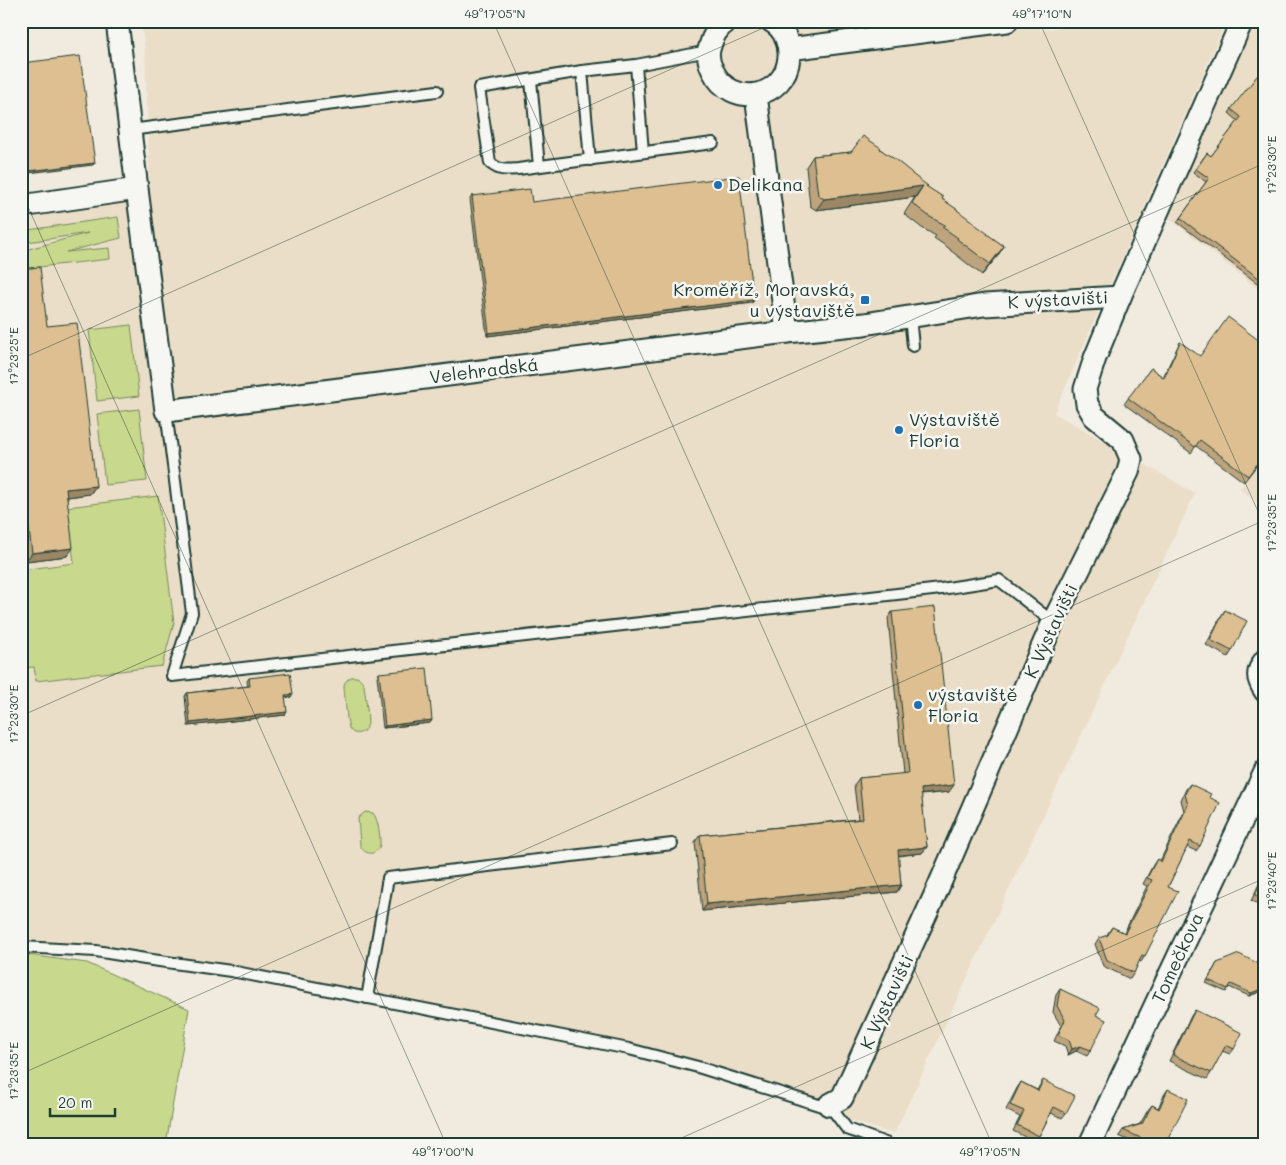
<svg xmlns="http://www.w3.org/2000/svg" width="1286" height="1165" font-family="Mali,sans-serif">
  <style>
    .built { fill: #ebdec8 }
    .green { fill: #c8d88c; stroke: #748a60 }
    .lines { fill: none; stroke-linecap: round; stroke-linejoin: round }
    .lane-casing { stroke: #1f3d34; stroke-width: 14 }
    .street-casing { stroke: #1f3d34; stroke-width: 25 }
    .lane { stroke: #f6f6f2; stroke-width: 10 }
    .street { stroke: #f6f6f2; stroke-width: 21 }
    .wall { fill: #bea47d; stroke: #1f3d34 }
    .shaded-wall { fill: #9b8666; stroke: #1f3d34 }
    .building { fill: #ddbf91; stroke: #1f3d34 }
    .ticks { fill: none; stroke: #1f3d34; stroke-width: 1; stroke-opacity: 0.45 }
    .poi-dot { fill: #1f6fb2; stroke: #f6f6f2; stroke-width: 2 }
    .labels { text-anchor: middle; stroke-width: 5; stroke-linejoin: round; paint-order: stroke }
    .poi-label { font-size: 18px; fill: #1f3d34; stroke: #f6f6f2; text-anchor: start }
    .street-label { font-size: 18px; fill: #1f3d34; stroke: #f6f6f2 }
    .neatline { fill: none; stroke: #1f3d34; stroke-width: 2 }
    .ticks-label { font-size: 12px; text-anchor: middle; fill: #1f3d34 }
  </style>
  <rect width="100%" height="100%" fill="#f1ebdf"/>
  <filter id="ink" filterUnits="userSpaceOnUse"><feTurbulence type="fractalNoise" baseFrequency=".02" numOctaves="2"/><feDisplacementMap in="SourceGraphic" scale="10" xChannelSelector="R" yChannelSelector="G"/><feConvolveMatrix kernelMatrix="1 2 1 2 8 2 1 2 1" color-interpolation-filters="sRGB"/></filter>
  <g filter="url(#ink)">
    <g class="built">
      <polygon points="141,21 1039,21 1040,30 1110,21 1216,21 1218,23 1221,33 1054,413 1195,493 894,1134 672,1067 631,1056 543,1039 301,990 21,943 21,216 150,196 145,51"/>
      <polygon points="1252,21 1265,21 1265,295 1164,214"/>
      <polygon points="1265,457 1265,509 1240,489"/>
    </g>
    <g class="green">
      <polygon points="118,217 121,238 66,252 109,248 110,259 21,269 21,251 88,233 21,243 21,231"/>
      <polygon points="131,325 139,396 97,401 89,330"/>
      <polygon points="139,409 147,481 105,485 97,414"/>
      <polygon points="158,496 174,623 162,666 36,681 34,667 21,668 21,570 74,563 67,507"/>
      <path d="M351,677C357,676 361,678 364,684C365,696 368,710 368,723C367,733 354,738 349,728C347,723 344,691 344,685C345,681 348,679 351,677Z"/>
      <path d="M365,812L373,813C378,818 382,842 379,848C373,857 363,853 360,845L358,818Z"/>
      <polygon points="21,954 87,963 189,1009 166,1144 21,1144"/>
    </g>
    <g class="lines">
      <defs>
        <g id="lane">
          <path d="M708,51L636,65L582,71L479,88L490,163C500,171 505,170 518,169L713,143"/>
          <polyline points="636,65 643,152"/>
          <polyline points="582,71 590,160"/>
          <polyline points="531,80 539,166"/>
          <polyline points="130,130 437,91"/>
          <polyline points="910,317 913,346"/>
          <polyline points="166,411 192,613 172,676 941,589 999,580 1053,622"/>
          <polyline points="21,947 96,951 145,959 231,971 629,1049 698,1067 822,1106 829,1105 847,1129 888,1144"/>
          <polyline points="367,998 388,878 672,844"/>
        </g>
        <g id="street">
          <polyline points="117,21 137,189 166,411 787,332 756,95"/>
          <path d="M727,21C718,27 713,35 710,46C707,54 709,64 713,71C731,109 786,99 789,57C790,44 784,28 771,21"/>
          <polyline points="789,49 1007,21"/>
          <polyline points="21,206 137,189"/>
          <polyline points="787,332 864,324 984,305 1120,297 1242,21"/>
          <path d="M1265,660C1256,672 1257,679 1265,691"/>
          <polyline points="829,1105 842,1098 934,897 1053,622 1128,472 1131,459 1123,440 1094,416 1087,404 1085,389 1095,358 1120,297"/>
          <polyline points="1090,1144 1265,772"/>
        </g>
      </defs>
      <use href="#lane" class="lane-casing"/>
      <use href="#street" class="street-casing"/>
      <use href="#lane" class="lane"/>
      <use href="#street" class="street"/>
    </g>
    <g class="wall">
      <polygon points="1265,46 1265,54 1261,51"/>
      <polygon points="1265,66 1265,289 1177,222 1206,182 1193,172 1207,153 1211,156 1238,121 1229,113"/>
      <polygon points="880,149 987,235 1004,246 982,275 950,250 950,249 934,238 936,236 922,228 904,214 915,197 816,210 810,206 806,167 813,156"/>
      <polygon points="472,196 532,202 754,300 752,303 487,336 470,199"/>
      <polygon points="21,269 47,326 96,486 90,494 67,497 67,556 26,561 21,523"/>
      <polygon points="1180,342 1263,403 1265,455 1244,482 1196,446 1191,453 1124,404 1151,368 1163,377 1177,348"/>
      <polygon points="1225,610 1232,651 1228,657 1206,645 1221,616"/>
      <polygon points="892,612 949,792 921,795 927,847 922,853 898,856 901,885 897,892 702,911 695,842 700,835 858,819 854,785 859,778 903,774 888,618"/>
      <polygon points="379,673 432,720 430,723 383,728 377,676"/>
      <polygon points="249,678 291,697 285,697 285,715 188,726 185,696 187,693 248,686 247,681"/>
      <polygon points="1190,784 1209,797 1200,846 1196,851 1187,847 1168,887 1145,956 1141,962 1139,961 1134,973 1130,979 1103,966 1095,944 1099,938 1106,936 1112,927 1124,933 1147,886 1143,884 1153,865 1157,859 1160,861 1184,811 1181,800 1186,789"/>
      <polygon points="1265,871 1265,907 1251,901"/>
      <polygon points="1217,963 1265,970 1265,990 1249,996 1229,987 1226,992 1206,983"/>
      <polygon points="1060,989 1096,1015 1091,1050 1087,1056 1076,1051 1068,1055 1065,1046 1054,1041 1061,1026 1053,1012 1056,995"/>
      <polygon points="1195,1010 1234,1049 1230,1054 1222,1051 1211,1073 1207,1079 1169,1061 1191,1016"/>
      <polygon points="1043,1080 1066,1113 1062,1118 1051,1113 1039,1136 1035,1142 1013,1131 1020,1117 1006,1110 1017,1088 1021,1082 1037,1090"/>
      <polygon points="1168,1089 1168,1139 1170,1144 1137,1144 1119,1136 1123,1130 1140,1124 1148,1110 1152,1105 1158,1108 1164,1095"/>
    </g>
    <g class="shaded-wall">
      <polygon points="95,163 93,165 21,174 21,172"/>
      <polygon points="923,186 915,197 816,210 824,199"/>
      <polygon points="1004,246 997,257 982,275 990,264"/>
      <polygon points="754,300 752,303 487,336 489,333"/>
      <polygon points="96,486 90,494 60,498 66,489"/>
      <polygon points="73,548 67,556 26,561 32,553"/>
      <polygon points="293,694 291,697 283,698 285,695"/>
      <polygon points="287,712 285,715 188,726 190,723"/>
      <polygon points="432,720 430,723 383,728 385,726"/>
      <polygon points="954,785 949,792 916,795 921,789"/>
      <polygon points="927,847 922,853 893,856 898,850"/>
      <polygon points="901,885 897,892 702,911 707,904"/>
      <polygon points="1265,988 1265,990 1249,996 1251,993"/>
      <polygon points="1080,1046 1076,1051 1068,1055 1072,1049"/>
    </g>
    <g class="building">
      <polygon points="80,56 95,163 21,172 21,63"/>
      <polygon points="1265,66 1265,283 1180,218 1209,178 1196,169 1207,153 1211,156 1241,117 1231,109"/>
      <polygon points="863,136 881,148 880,149 896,160 912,173 912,174 928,186 926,186 943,197 942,199 958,210 957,210 973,222 972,222 988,234 987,234 1004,246 990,264 957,239 958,238 942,227 945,225 930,217 912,203 923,186 824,199 818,195 813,156 851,152"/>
      <polygon points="739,176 754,300 489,333 472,196 530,189 532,202"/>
      <polygon points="40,267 47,326 77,323 96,486 66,489 73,548 32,553 21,466 21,269"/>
      <polygon points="1228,317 1265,345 1265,400 1263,403 1265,405 1265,454 1248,476 1200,440 1195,447 1128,398 1151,368 1164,378 1180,342 1200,356"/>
      <polygon points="935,607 954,785 921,789 927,847 898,850 901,885 707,904 700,835 863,819 859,778 908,773 892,612"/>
      <polygon points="1225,610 1247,621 1232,651 1210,640"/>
      <polygon points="427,668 432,720 385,726 379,673"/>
      <polygon points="290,673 293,694 285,695 287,712 190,723 187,693 250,686 249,678"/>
      <polygon points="1190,784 1211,794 1209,797 1220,803 1200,846 1190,841 1168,887 1178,891 1145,956 1142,955 1134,973 1107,960 1099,938 1108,935 1112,927 1125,933 1152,880 1147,878 1157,859 1161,862 1188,805 1185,794"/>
      <polygon points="1265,874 1265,900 1255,895"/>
      <polygon points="1239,954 1263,966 1265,970 1265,988 1251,993 1231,984 1228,989 1208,980 1217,963"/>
      <polygon points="1060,989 1100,1008 1096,1015 1106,1020 1091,1050 1080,1046 1072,1049 1069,1040 1058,1035 1065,1020 1057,1006"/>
      <polygon points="1195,1010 1242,1033 1234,1049 1226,1045 1211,1073 1173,1055"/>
      <polygon points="1043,1080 1075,1096 1066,1113 1054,1107 1039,1136 1017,1125 1024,1111 1010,1105 1021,1082 1038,1091"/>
      <polygon points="1168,1089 1188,1099 1168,1139 1171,1140 1170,1144 1142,1144 1141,1143 1143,1139 1123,1130 1142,1124 1152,1105 1159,1109"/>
    </g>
  </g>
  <path class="ticks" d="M493,21L992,1144M1039,21L1265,527M21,191L446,1144M21,359L779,21M21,716L1265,163M21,1074L1265,520M668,1144L1265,878"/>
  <g class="poi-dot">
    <circle cx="718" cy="185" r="5"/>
    <rect x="860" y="295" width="10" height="10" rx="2.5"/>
    <circle cx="899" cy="430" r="5"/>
    <circle cx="918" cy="705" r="5"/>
  </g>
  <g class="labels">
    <g class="poi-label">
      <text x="728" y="191">Delikana</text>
      <text x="855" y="296" text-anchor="end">Kroměříž, Moravská,<tspan x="855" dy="21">u výstaviště</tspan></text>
      <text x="909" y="426">Výstaviště<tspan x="909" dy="21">Floria</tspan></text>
      <text x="928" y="701">výstaviště<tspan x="928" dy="21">Floria</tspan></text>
    </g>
    <g class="street-label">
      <text transform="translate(1058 300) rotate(-3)" y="6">K výstavišti</text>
      <text transform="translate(484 371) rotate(-7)" y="6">Velehradská</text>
      <text transform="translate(1051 631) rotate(-65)" y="6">K Výstavišti</text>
      <text transform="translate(1178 958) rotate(-65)" y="6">Tomečkova</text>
      <text transform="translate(887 1002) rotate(-65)" y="6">K Výstavišti</text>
    </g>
  </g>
  <rect width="1286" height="1165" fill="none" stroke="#f6f6f2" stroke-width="55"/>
  <path d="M50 1108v8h65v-8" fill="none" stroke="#1f3d34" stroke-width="2.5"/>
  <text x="58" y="1108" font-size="15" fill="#1f3d34" stroke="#f6f6f2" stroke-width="4" paint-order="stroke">20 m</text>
  <rect x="28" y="28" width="1230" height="1110" class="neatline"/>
  <g class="ticks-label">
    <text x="495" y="18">49°17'05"N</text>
    <text x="1042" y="18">49°17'10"N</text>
    <text transform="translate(1272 165) rotate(-90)" y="4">17°23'30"E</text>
    <text transform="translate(14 356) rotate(-90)" y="4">17°23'25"E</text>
    <text transform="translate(1272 523) rotate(-90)" y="4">17°23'35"E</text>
    <text transform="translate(14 714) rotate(-90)" y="4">17°23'30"E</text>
    <text transform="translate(1272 881) rotate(-90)" y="4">17°23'40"E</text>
    <text transform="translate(14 1071) rotate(-90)" y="4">17°23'35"E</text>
    <text x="443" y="1156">49°17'00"N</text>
    <text x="990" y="1156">49°17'05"N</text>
  </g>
</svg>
